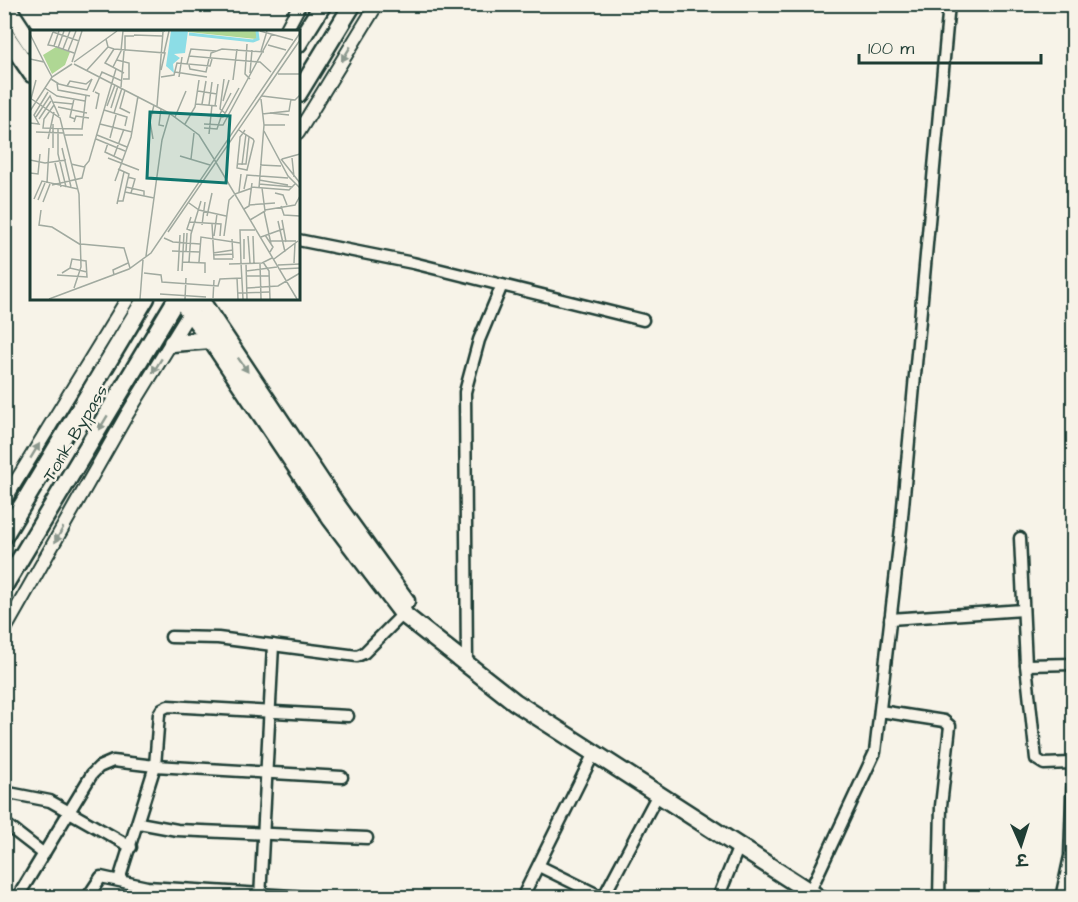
<svg xmlns="http://www.w3.org/2000/svg" width="1078" height="902" font-family="'Architects Daughter','Playpen Sans Deva',sans-serif">
  <style>
    .lines { fill: none; stroke-linecap: round; stroke-linejoin: round }
    .minor-casing { stroke: #1f3d34; stroke-width: 15 }
    .tertiary-casing { stroke: #1f3d34; stroke-width: 16 }
    .primary-casing { stroke: #1f3d34; stroke-width: 21 }
    .trunk-casing { stroke: #1f3d34; stroke-width: 21 }
    .minor { stroke: #f7f3e8; stroke-width: 10 }
    .tertiary { stroke: #f7f3e8; stroke-width: 12 }
    .primary { stroke: #f7f3e8; stroke-width: 16 }
    .trunk { stroke: #f7f3e8; stroke-width: 16 }
    .oneway { fill: #8b988e }
    .labels { text-anchor: middle; stroke-width: 4.5; stroke-linejoin: round; paint-order: stroke }
    .street-label { font-size: 18px; fill: #1f3d34; stroke: #f7f3e8 }
    .inset-river { fill: none; stroke: #8cdde6; stroke-width: 3 }
    .inset-road { fill: none; stroke: #a1aaa0; stroke-width: 1.5 }
    .view { fill: #0f766e; fill-opacity: 0.15; stroke: #0f766e; stroke-width: 3 }
    .inset-edge { fill: none; stroke: #1f3d34; stroke-width: 3 }
  </style>
  <rect width="100%" height="100%" fill="#f7f3e8"/>
  <filter id="ink" filterUnits="userSpaceOnUse"><feTurbulence type="fractalNoise" baseFrequency=".0167" numOctaves="2"/><feDisplacementMap in="SourceGraphic" scale="12" xChannelSelector="R" yChannelSelector="G"/><feConvolveMatrix kernelMatrix="1 2 1 2 8 2 1 2 1" color-interpolation-filters="sRGB"/></filter>
  <g filter="url(#ink)">
    <g class="lines">
      <defs>
        <g id="minor">
          <polyline points="298,240 413,263 643,320"/>
          <polyline points="1020,538 1026,665 1036,759 1044,764 1071,763 1073,769 1070,856 1061,898"/>
          <polyline points="890,619 1023,610"/>
          <polyline points="171,637 218,638 357,656 364,653 406,611"/>
          <polyline points="1026,665 1074,664"/>
          <polyline points="467,666 465,392 479,340 502,285"/>
          <polyline points="880,711 944,721 950,726 941,806 939,898"/>
          <polyline points="4,792 50,801 131,847"/>
          <polyline points="4,823 44,854"/>
          <polyline points="139,823 177,830 367,838"/>
          <polyline points="539,866 600,896 605,894 658,794"/>
          <polyline points="119,880 155,766 159,714 162,709 168,706 348,716"/>
          <polyline points="810,891 875,752 901,528 949,4"/>
          <polyline points="17,898 92,774 99,767 113,761 155,766 342,777"/>
          <polyline points="87,898 101,877 147,887 326,898"/>
          <polyline points="260,898 273,645"/>
          <polyline points="522,898 594,753"/>
          <polyline points="718,898 739,846"/>
        </g>
        <g id="tertiary">
          <polyline points="285,32 300,4"/>
          <polyline points="298,133 377,4"/>
          <polyline points="4,501 128,298"/>
          <polyline points="4,631 126,416 193,307"/>
        </g>
        <g id="primary">
          <polyline points="199,298 336,504 406,601"/>
          <polyline points="190,313 211,340 331,519 403,614 515,702 819,898"/>
        </g>
        <g id="trunk">
          <polyline points="5,4 32,45"/>
          <polyline points="4,33 32,74"/>
          <polyline points="298,44 323,4"/>
          <polyline points="298,94 353,4"/>
          <polyline points="180,298 190,313"/>
          <polyline points="172,343 211,340"/>
          <polyline points="4,536 146,298"/>
          <polyline points="4,586 177,298"/>
        </g>
      </defs>
      <use href="#minor" class="minor-casing"/>
      <use href="#tertiary" class="tertiary-casing"/>
      <use href="#primary" class="primary-casing"/>
      <use href="#trunk" class="trunk-casing"/>
      <use href="#minor" class="minor"/>
      <use href="#tertiary" class="tertiary"/>
      <use href="#primary" class="primary"/>
      <use href="#trunk" class="trunk"/>
    </g>
    <defs><path id="oneway-solid" d="M-6-.8H1V-3.2L6.5 0L1 3.2V.8H-6Z" transform="scale(1.5)"/></defs>
    <g class="oneway">
      <use href="#oneway-solid" transform="translate(346 54) rotate(121)"/>
      <use href="#oneway-solid" transform="translate(243 365) rotate(55)"/>
      <use href="#oneway-solid" transform="translate(157 366) rotate(122)"/>
      <use href="#oneway-solid" transform="translate(103 423) rotate(121)"/>
      <use href="#oneway-solid" transform="translate(35 451) rotate(-59)"/>
      <use href="#oneway-solid" transform="translate(59 535) rotate(119)"/>
    </g>
  </g>
  <g class="labels">
    <g class="street-label">
      <text transform="translate(75 433) rotate(-59)" y="6">Tonk Bypass</text>
    </g>
  </g>
  <g transform="translate(30 30)">
    <rect width="270" height="270" fill="#f7f3e8"/>
    <path d="M158,1H226L227,9L158,2ZM26,17L40,22L35,35L22,44L13,25Z" fill="#afd794"/>
    <path d="M141,1H158L155,23L144,24L150,28L143,34L144,43L136,36Z" fill="#8cdde6"/>
    <path class="inset-river" d="M159,4L223,11L228,9L227,1"/>
    <path class="inset-road" d="M29,1L24,16L44,23M93,1H135M230,1L263,10M23,2L49,11M23,2L18,15L24,16M0,4L14,32M104,5L132,6M76,9L78,17L84,19L135,23L131,40M217,14L215,44L220,49M238,15L256,20M28,18L34,1M33,19L40,1M84,19L75,33L94,43M38,21L46,1M95,21V6H104M231,21L237,1M134,23L139,1M159,26L161,19L186,21M0,29L14,32L22,47M180,29L181,23L192,19L234,22M87,30L99,33V49H93M42,32L52,1M44,32L87,1M44,34L139,83L169,105L184,129M157,34L159,26L230,32L241,42M159,35L160,39L176,42L179,29M83,37L91,21L93,1M57,40L78,17M145,42L177,47M220,43L222,20M248,44H270M131,47L144,45L147,33L180,36L182,29M149,47L152,27M21,49L29,54L37,56L57,60L62,49L56,54L40,51L37,56M194,49L190,79L195,83M203,50L207,19M27,53L28,60L60,66M91,57L94,21M15,58L27,66L55,71M95,60L90,78L100,83M168,61L187,64M63,62L72,42L92,51M65,62L69,64L66,79M232,66L265,70L270,65M0,68L30,88L49,164L51,237L44,258M1,69L6,50M44,69L40,87L45,89M193,71L199,50M23,72L43,74M166,74L187,76M172,74L176,51M24,75L14,89L13,98L52,99L56,65M179,75L182,52M77,76L85,55M127,76L133,2M185,76L188,54M28,77L57,83M81,78L88,56M131,79L129,95L134,96M74,80L97,87L95,96M0,81L22,47L42,34M84,83L92,58M240,83L259,85M232,84L259,81L261,69M174,85L193,87L209,58M189,86L201,63M6,87L20,66L29,86M145,87L156,61M9,89L21,71M44,92L46,86L59,88M0,93L9,94L4,85L18,62M70,94L102,102M155,94L165,77L169,50M174,94L193,95L242,4M234,95H255M174,98L187,99L191,87M28,99V124L36,157M209,100L213,103L223,109L224,111L217,140L207,138L210,108V107L213,103L215,100M234,101L258,146L270,158M6,102L34,103M179,104L182,75M35,105H53M67,105L97,117M80,108L86,85M18,109L24,82M66,109L95,121M123,109L120,91L124,75M78,113L75,122L92,130M23,118V94M32,118L41,157M84,126L94,99M150,126L180,135M78,128L109,140M262,128L264,147M161,129L164,103M184,129L267,269M251,129L270,153M252,129L270,124M0,130L15,133L36,130M25,133L31,157M41,134L54,137L59,131L86,39M207,134H216L219,107M212,135L216,104M230,135L251,136M88,139L99,144L93,171H88M0,143L8,144L10,124M230,146L258,148M98,147L105,149L101,163M229,150L258,155M85,151L101,107L108,66M17,153L19,118M229,154L263,157M22,155L52,148L55,136M96,157L114,161V166M222,157L259,160L265,154M229,158L234,95L231,69M214,159L217,145L230,146M95,162L124,168M209,162L211,144M245,163L253,165L257,175M205,164L222,158M4,169L12,151L48,159M8,170L15,153M13,172L20,154M159,173L169,180L196,186M87,174L94,142M219,175L245,173M251,176L254,185L270,186M214,179L219,176L222,153M11,180L9,195L22,197L51,215M235,180L265,175L270,166M234,181L241,214M177,186L182,163M161,187L157,199L162,201M220,190L235,181L232,158M252,190L256,212M248,191L255,222M159,192L191,194L190,206M182,194L184,229H203M172,195L175,172M138,202L270,10M235,205L243,217L240,222M184,206L187,184M194,206L199,170L204,165M218,206L220,233M223,206L224,233M231,207L253,199M134,208L143,212L170,214M202,209L203,228M214,209V229M241,211H266M51,214L94,218L100,238M142,221L170,222M156,222L157,203M183,223L203,220M184,225L203,224M116,226L132,110L140,83M244,229L268,211M152,232L175,233V243M159,232L161,204L171,171M169,232L171,207L210,213M233,232L239,241L240,269M211,233L210,200H225M211,233L213,269M216,233L217,269M230,233L231,269M264,233L265,213M199,234L232,233L242,228M248,235L270,234M250,239L270,238M148,241L150,205M152,241L154,203M216,241L247,237M32,243L40,238L57,242M114,243L131,245L132,252L188,256L190,249L212,248M27,245L57,247L56,231L42,229L40,238M84,245L83,240L98,233M217,246H239M207,248L208,269M217,258L248,256L270,243M208,263L239,262M130,264L176,267M183,268L184,250M19,269L99,239L121,223L270,3M110,269L113,230M155,269L156,248"/>
    <path class="view" d="M120,82L200,86L196,153L117,148Z"/>
    <rect width="270" height="270" class="inset-edge"/>
  </g>
  <rect width="1078" height="902" fill="none" stroke="#f7f3e8" stroke-width="24"/>
  <rect x="12" y="12" width="1054" height="878" fill="none" stroke="#1f3d34" stroke-width="2" filter="url(#ink)"/>
  <g transform="translate(1021 845) rotate(177)" stroke="#f7f3e8" stroke-width="4.5" paint-order="stroke">
  <path d="M0-4.5L10 22L0 15L-10 22Z" fill="#1f3d34"/>
  <text y="-9" font-size="16" font-weight="bold" text-anchor="middle" fill="#1f3d34">उ</text>
  </g>
  <path d="M859 54v9h182v-9" fill="none" stroke="#1f3d34" stroke-width="3"/>
  <text x="868" y="54" font-size="18" fill="#1f3d34" stroke="#f7f3e8" stroke-width="4.5" paint-order="stroke">100 m</text>
</svg>
